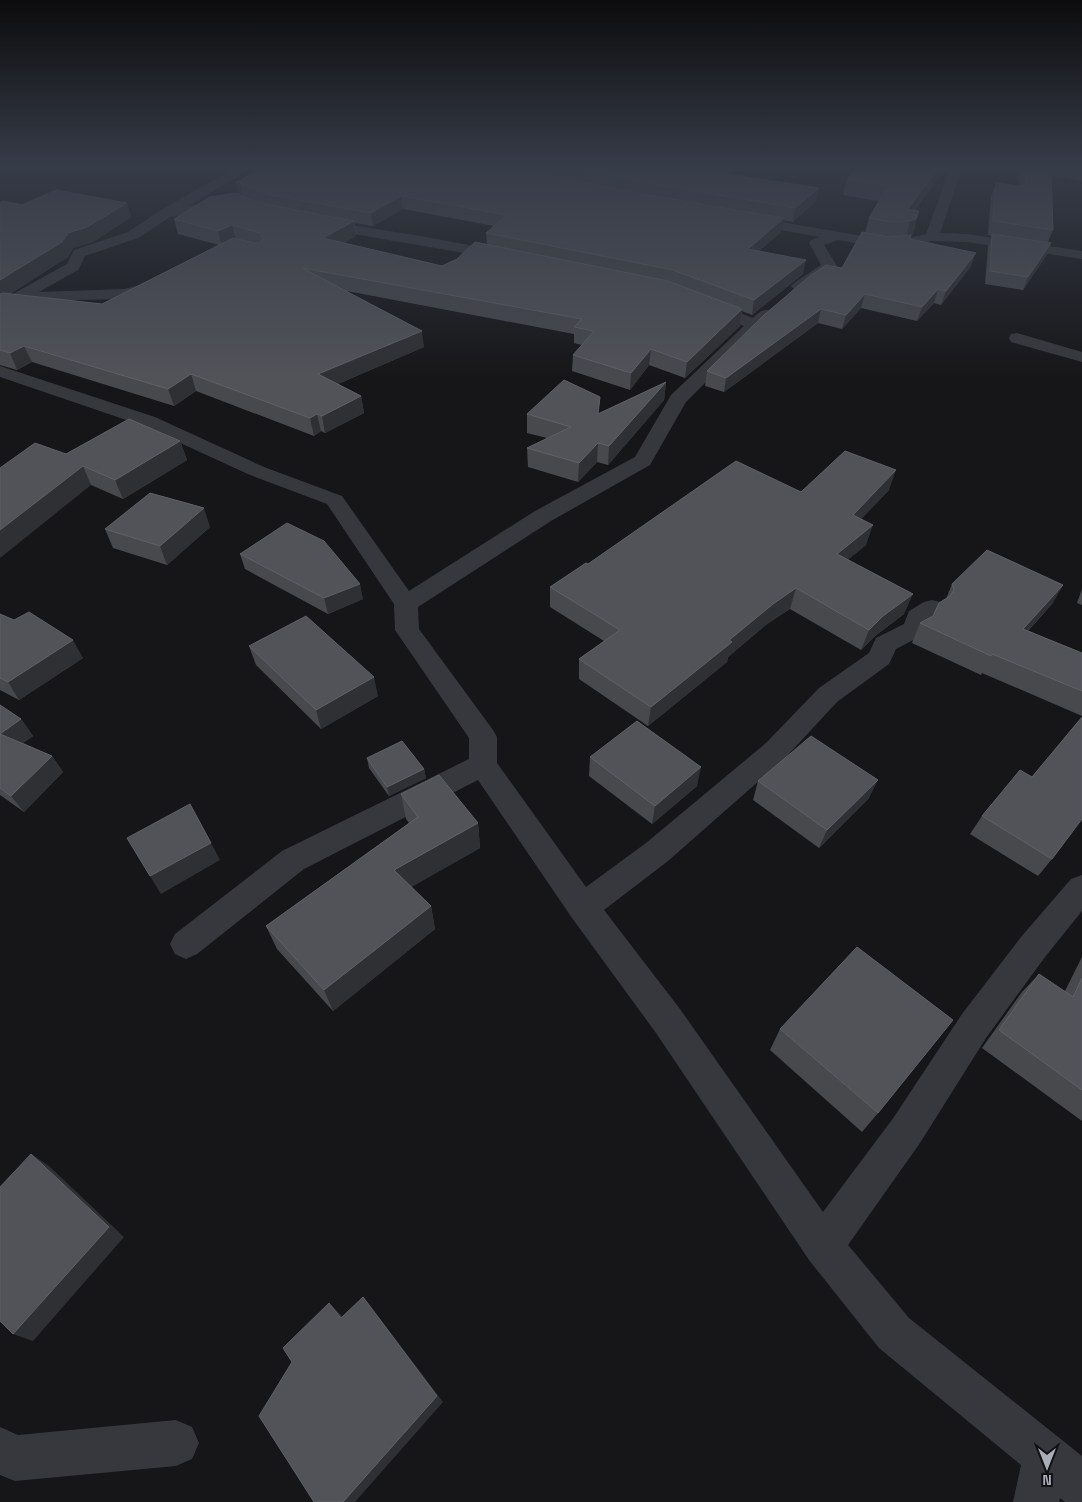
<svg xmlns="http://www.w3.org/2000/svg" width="1082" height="1502" font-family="'Space Grotesk',sans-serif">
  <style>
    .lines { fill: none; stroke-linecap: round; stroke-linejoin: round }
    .minor { fill: #37383d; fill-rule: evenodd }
    .wall { fill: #47494d; fill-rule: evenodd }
    .shaded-wall { fill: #2f3033 }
    .building { fill: #525359; stroke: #5f6168 }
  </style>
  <rect width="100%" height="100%" fill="#161618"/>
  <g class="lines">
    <g class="minor">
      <polygon points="235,168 251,168 189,206 227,200 234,204 232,207 170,217 138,238 85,256 78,270 39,292 124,289 159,280 164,282 167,285 164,288 124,299 22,301 0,312 0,301 67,264 74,250 128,232 161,210"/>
      <polygon points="950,168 962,168 940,233 967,234 1082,251 1082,259 967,242 932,241 906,247 886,248 838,240 824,245 837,266 834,269 804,289 794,289 791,286 794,283 821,265 809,243 811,240 820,237 746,224 739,220 746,216 886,240 906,239 926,234"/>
      <polygon points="1022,168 1052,168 1082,173 1082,181 1028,172"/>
      <polygon points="318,220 421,236 505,252 510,253 512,256 510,259 505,260 313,227 311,224 313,221"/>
      <path d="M707,300L753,318C759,312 763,308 772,311L774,314L686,402L650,465L551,521L418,607L419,629L493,730L497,737V763L586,887L646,843L766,743L819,688L869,653L876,638L904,624L909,611L924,602L932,600L940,602L944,608L940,614L929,621L923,635L896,649L889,664L837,702L786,757L668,861L604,910L680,1009L823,1212L894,1117L962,1014L1021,937L1071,879L1082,875V911L1045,957L986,1038L920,1143L848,1245L909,1318L1082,1456V1502H1065L1060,1498L1059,1502H1013L1021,1465L879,1348L809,1260L656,1033L572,918L478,780L304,869L197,954L186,959L175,954L170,944L175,934L282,851L469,759V738L395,630L394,604L327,504L250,475L141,425L0,377V366L155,417L264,467L342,496L409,591L535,511L635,457L671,395L744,326L701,308L699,305L701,302Z"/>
      <polygon points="1017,333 1082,352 1082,362 1011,342 1009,338 1011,334"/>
      <polygon points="176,1420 192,1427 199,1443 192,1459 176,1466 15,1481 0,1475 0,1427 18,1435"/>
    </g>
  </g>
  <g class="wall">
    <path d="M261,168H726L732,169L731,174L816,201L793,222L783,220L781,232L759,251L803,274L752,315L742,311L740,326L685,378L649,365L630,390L572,371L573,355L582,345L574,343V334L347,291L424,347L338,384L361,396L364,413L325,433L321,431L314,436L196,391L174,406L32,362L17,370L0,365V203L22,205L127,203L131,217L93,242L73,248L68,257L10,294L102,304L219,245L178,234L174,219L238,194L236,183ZM403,209L494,226L486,233L487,244L442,266L344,243L356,236L355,223L373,226Z"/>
    <polygon points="856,168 945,168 915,210 915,227 910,239 971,266 941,305 934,303 917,321 861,308 842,329 818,323 724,392 705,386 707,371 842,268 865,233 869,218 879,201 843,195 847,179"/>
    <polygon points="1017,168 1051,168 1053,230 1048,242 1051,243 1046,256 1023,290 985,284 988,247 992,236 988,235 991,197 996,183 1020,186"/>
    <polygon points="666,382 664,400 608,465 597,462 578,482 528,467 527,448 547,438 527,433 527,414 599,413"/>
    <polygon points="180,441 187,460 123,499 91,485 66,454"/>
    <polygon points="889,490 861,519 866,545 848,559 904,614 875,636 861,650 790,609 767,624 728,657 727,662 648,726 579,679 579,659 604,641 550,607 550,587 588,564 801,492"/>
    <polygon points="210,527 167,565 113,548 105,529"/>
    <polygon points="240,554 363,599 328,614 245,569"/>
    <polygon points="952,584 1063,585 1052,604 1028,631 1082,653 1082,716 982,673 981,675 912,643 920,623 933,617 946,599"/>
    <polygon points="1082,589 1082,605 1077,603"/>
    <polygon points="0,614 83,658 19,700 0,690"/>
    <polygon points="249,646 378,696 321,729 256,665"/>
    <polygon points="0,705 21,719 33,736 23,743 52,756 63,772 24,812 0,795"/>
    <polygon points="590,757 697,786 652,824 589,776"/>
    <polygon points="367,758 424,769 426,778 389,796 369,768"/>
    <polygon points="1032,777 1052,859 1038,876 970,834 982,816"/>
    <polygon points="758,781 869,798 819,848 753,800"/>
    <polygon points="401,794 478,823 480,848 411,887 431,906 435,929 333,1011 277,949 266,926 409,823 406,819"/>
    <polygon points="1082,957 1082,1121 982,1048 1022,992 1039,974 1065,991"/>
    <polygon points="780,1029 878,1113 862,1132 770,1050"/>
  </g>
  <g class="shaded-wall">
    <polygon points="938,168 945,168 907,221 908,209"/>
    <polygon points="236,183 240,183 243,196 239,197"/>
    <polygon points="819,188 816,201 793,222 795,208"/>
    <polygon points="401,196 403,209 373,226 371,213"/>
    <polygon points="127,203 131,217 93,242 73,248 68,257 0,300 0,280 68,233"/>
    <polygon points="919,211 912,236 906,237 910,221"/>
    <polygon points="784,218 781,232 745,263 748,249"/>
    <polygon points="354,221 356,236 326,253 323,238"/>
    <polygon points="232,225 236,240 222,246 218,231"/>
    <polygon points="1051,243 1046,256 1023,290 1028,277"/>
    <polygon points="976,253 971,266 941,305 946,291"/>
    <polygon points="806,260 803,274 752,315 754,300"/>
    <polygon points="938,289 934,303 917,321 922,307"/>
    <polygon points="865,294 861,308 842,329 846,315"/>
    <polygon points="742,309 740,326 685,378 687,362"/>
    <polygon points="821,309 818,323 724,392 726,378"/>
    <polygon points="422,331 424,347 321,391 318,374"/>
    <polygon points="24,346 32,362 17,370 10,353"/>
    <polygon points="651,349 649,365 630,390 631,373"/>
    <polygon points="191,374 196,391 174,406 168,389"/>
    <polygon points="666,382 664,400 608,465 609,446"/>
    <polygon points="361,396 364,413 325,433 322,416"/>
    <polygon points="317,414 321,431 314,436 310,418"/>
    <polygon points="180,441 187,460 123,499 115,480"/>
    <polygon points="598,443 597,462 578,482 579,463"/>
    <polygon points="83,466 91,485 0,558 0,530"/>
    <polygon points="896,470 889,490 846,535 853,515"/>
    <polygon points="204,508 210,527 167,565 160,546"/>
    <polygon points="873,525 866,545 831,574 837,554"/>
    <polygon points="360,584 363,599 328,614 324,598"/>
    <polygon points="1063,585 1052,604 1012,648 1023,629"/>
    <polygon points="796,588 790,609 767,624 728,657 727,662 648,726 651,707 773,604"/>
    <polygon points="913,594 904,614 875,636 861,650 869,630 883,616"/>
    <polygon points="73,640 83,658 19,700 8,682"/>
    <polygon points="374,677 378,696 321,729 316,710"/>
    <polygon points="21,719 33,736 12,751 0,734"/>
    <polygon points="52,756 63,772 24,812 11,796"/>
    <polygon points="701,767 697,786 652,824 655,806"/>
    <polygon points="424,769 426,778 389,796 387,787"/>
    <polygon points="878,780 869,798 819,848 827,830"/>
    <polygon points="478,823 480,848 399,894 394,870"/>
    <polygon points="211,843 220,860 161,894 150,876"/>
    <polygon points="431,906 435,929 333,1011 324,990"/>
    <polygon points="31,1154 49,1166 124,1237 33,1341 13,1334"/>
    <polygon points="363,1297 372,1308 443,1402 355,1502 343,1502"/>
    <polygon points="329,1303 340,1314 352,1328 341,1318"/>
  </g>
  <g class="building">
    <polygon points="261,168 512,168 630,192 784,218 748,249 806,260 754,300 673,270 486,233 507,215 401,196 371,213 266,194 240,183 236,183"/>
    <polygon points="571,168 726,168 732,169 727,174 819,188 795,208 630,180"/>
    <polygon points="856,168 938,168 908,209 919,211 916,219 910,221 891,222 869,218 888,186 847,179"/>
    <polygon points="1024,168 1051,168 1053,230 993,221 996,183 1028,187"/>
    <polygon points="56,190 127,203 87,227 68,233 62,242 0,280 0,203 3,201 22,205"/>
    <polygon points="236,193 255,202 354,221 323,238 442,266 457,259 475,242 668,281 742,309 687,362 651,349 631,373 573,355 594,331 574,327 582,319 302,268 422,331 318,374 361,396 322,416 317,414 310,418 191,374 168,389 24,346 10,353 0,350 0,294 3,293 102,304 233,238 254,243 260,243 263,239 260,233 232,225 218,231 174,219 210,197"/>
    <polygon points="862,232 889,237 911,235 910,239 976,253 946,291 938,289 922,307 865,294 846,315 821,309 726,378 707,371 764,315 811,275 826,265 842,268"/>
    <polygon points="992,234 1051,243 1028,277 990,271"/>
    <polygon points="564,380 600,397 598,414 666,382 609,446 598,443 579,463 527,448 571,427 527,414"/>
    <polygon points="129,419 180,441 115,480 83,466 0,530 0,468 35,443 66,454"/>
    <polygon points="845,451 896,470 853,515 873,525 837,554 913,594 883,616 869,630 796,588 773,604 729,640 732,642 651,707 579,659 620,630 550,587 586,563 588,564 736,461 801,492"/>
    <polygon points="150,493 204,508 160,546 105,529"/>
    <polygon points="287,523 324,541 360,584 324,598 240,554"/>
    <polygon points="987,550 1063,585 1023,629 1082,653 1082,691 992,654 991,656 920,623 933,616 939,603 950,596 954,590 952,584"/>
    <polygon points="29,612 73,640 8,682 0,678 0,614 14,620"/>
    <polygon points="306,616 374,677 316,710 249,646"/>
    <polygon points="0,705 21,719 0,734 52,756 11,796 0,788"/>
    <polygon points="1082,717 1082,819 1052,859 982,816 1020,770 1032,777"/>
    <polygon points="637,721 701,767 655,806 590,757"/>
    <polygon points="811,736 878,780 827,830 758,781"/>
    <polygon points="402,741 424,769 387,787 367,758"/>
    <polygon points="439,775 478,823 394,870 431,906 324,990 266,926 418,817 401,794"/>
    <polygon points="190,804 211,843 150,876 127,838"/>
    <polygon points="857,947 953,1020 878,1113 780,1029"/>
    <polygon points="1039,974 1073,997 1082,978 1082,1090 999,1030"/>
    <polygon points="31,1154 109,1227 13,1334 0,1321 0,1187"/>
    <polygon points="363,1297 437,1396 343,1502 314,1502 259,1416 292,1362 283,1348 329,1303 341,1318"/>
  </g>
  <linearGradient id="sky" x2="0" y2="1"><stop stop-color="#0c0c0d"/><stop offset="0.44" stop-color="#363c48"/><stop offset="1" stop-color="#363c48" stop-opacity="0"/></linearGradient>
  <rect width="1082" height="379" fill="url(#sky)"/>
  <g transform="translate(1047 1467) rotate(180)" stroke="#111113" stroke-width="4" paint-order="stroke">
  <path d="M0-4L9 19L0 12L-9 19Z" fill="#a8adb8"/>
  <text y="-8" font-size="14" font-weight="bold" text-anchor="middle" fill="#a8adb8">N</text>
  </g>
</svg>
